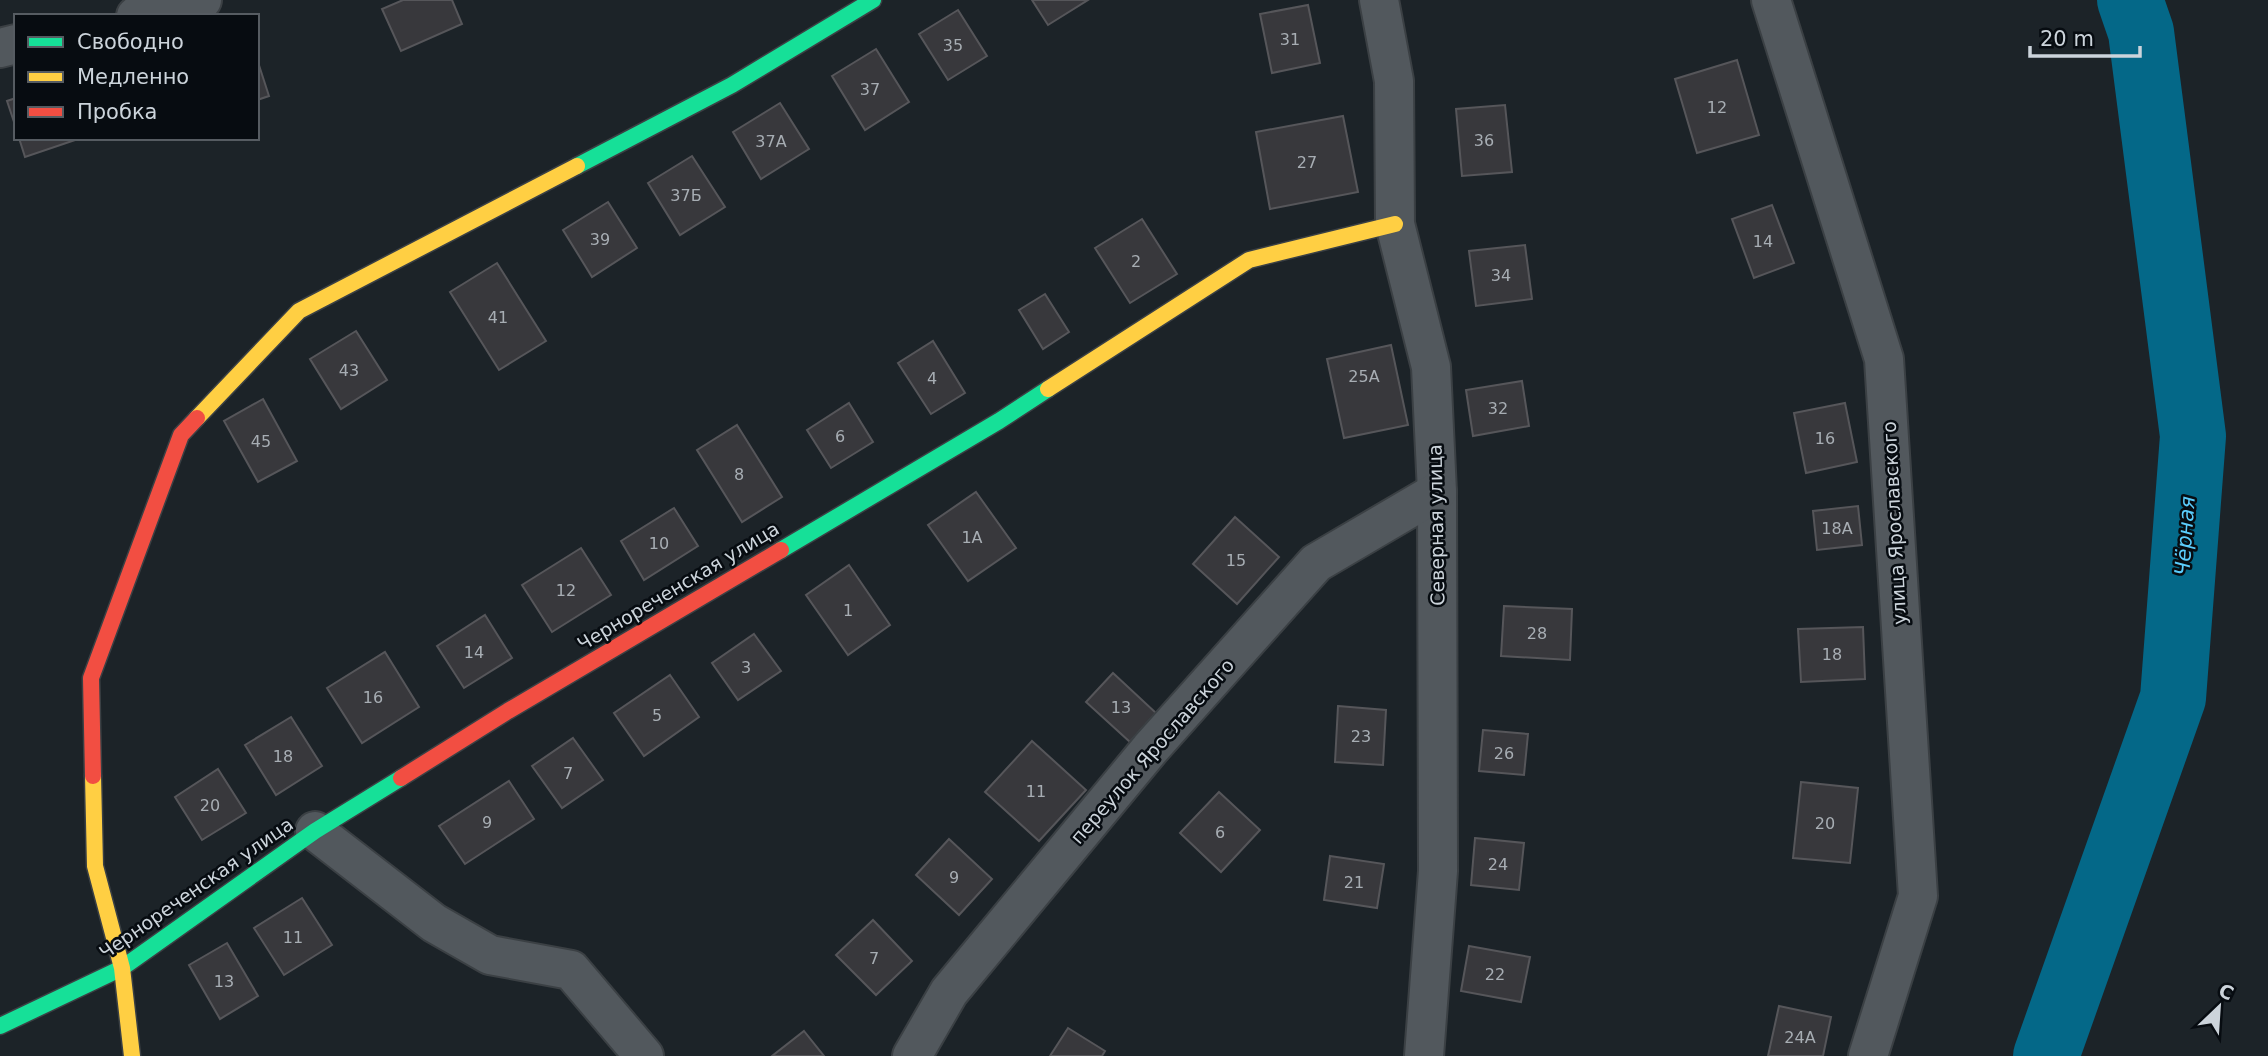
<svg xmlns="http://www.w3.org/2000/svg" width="2268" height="1056" font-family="'DejaVu Sans',sans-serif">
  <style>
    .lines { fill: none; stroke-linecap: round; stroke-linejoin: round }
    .river { stroke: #046888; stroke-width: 66 }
    .building { fill: #38383c; stroke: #56565a; stroke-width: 2 }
    .street-casing { stroke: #3b4044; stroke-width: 42 }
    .fast-casing { stroke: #3b4044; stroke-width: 19 }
    .slow-casing { stroke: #3b4044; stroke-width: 19 }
    .jam-casing { stroke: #3b4044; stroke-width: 19 }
    .street { stroke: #52585d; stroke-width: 38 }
    .fast { stroke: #16e098; stroke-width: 16 }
    .slow { stroke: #ffcf43; stroke-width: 16 }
    .jam { stroke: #f24e42; stroke-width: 16 }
    .labels { text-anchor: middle; stroke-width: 5; stroke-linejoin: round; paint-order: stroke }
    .number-label { font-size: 16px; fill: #a7adb3 }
    .street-label { font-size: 19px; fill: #ccd4db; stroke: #070c11 }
    .water-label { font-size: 21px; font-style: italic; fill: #5bcdfc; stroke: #070c11 }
  </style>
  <rect width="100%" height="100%" fill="#1c2328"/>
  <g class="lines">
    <polyline class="river" points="2046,1056 2173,698 2193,436 2141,32 2130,0"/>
  </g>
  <g class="building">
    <polygon points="403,0 452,0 462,24 401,51 382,9"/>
    <polygon points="1032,0 1088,0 1048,25"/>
    <polygon points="1308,5 1320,63 1272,73 1260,14"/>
    <polygon points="958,10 987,56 948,80 919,34"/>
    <polygon points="876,49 909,102 865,130 832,76"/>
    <polygon points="257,59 269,96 257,100"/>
    <polygon points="1737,60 1759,135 1697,153 1675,79"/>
    <polygon points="16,98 16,128 7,101"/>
    <polygon points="780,103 809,149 761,179 733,132"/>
    <polygon points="1505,105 1512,172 1462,176 1456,109"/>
    <polygon points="1343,116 1358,192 1270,209 1256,132"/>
    <polygon points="19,138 81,138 25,157"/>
    <polygon points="692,156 725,207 680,235 648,183"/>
    <polygon points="608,202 637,248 592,277 563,230"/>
    <polygon points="1772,205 1794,263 1754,278 1732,219"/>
    <polygon points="1142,219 1177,274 1130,303 1095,248"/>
    <polygon points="1525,245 1532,299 1476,306 1469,251"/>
    <polygon points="497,263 546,341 499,370 450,292"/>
    <polygon points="1045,294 1069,332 1043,349 1019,310"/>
    <polygon points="356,331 387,380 341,409 310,359"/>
    <polygon points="933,341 965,393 931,414 898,363"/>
    <polygon points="1391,345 1408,425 1344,438 1327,359"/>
    <polygon points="1522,381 1529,426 1473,436 1466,390"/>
    <polygon points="263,399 297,461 258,482 224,421"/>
    <polygon points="849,403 873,442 831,468 807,430"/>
    <polygon points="1845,403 1857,462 1806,473 1794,413"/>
    <polygon points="737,425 782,497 742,522 697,450"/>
    <polygon points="976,492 1016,548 968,581 928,525"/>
    <polygon points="1858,506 1862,545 1817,550 1813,511"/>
    <polygon points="674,508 698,546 644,580 621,541"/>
    <polygon points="1235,517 1279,557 1237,604 1193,564"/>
    <polygon points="581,548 611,595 552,632 522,585"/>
    <polygon points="849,565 890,625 848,655 806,595"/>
    <polygon points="1504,606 1572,609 1570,660 1501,656"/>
    <polygon points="485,615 512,658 464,688 437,646"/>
    <polygon points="1863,627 1865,679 1801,682 1798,629"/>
    <polygon points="754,634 781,671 738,700 712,663"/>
    <polygon points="385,652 419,707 362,743 327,688"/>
    <polygon points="1113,673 1156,713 1130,742 1086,702"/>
    <polygon points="670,675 699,717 644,756 614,713"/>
    <polygon points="1338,706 1386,710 1383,765 1335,762"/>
    <polygon points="291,717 322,766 276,795 245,745"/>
    <polygon points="1483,730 1528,734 1524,775 1479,771"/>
    <polygon points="573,738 603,780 562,808 532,766"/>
    <polygon points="1032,741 1086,790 1039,841 985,792"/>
    <polygon points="218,769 246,813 202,840 175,797"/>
    <polygon points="509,781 534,819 465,864 439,826"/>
    <polygon points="1801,782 1858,788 1850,863 1793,858"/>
    <polygon points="1219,792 1260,830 1221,872 1180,833"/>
    <polygon points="1475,838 1524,843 1519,890 1471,885"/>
    <polygon points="949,839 992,879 959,915 916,875"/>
    <polygon points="1330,856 1384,864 1377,908 1324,900"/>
    <polygon points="302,898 332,945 284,975 254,928"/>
    <polygon points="873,920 912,961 876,995 836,955"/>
    <polygon points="227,943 258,996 220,1019 189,965"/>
    <polygon points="1469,946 1530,957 1521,1002 1461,991"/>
    <polygon points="1779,1006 1831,1017 1823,1056 1768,1056"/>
    <polygon points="1068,1028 1105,1051 1102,1056 1050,1056"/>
    <polygon points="804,1031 824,1056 772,1056"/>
  </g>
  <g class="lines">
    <defs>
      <g id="street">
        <polyline points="1379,0 1394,81 1395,224 1431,367 1437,492 1438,871 1424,1056"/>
        <polyline points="1771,0 1884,359 1918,896 1868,1056"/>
        <polyline points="136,16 202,0"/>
        <polyline points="0,48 16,44"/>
        <polyline points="315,831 434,923 490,955 571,970 644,1056"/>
        <polyline points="912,1056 949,992 1150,749 1316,563 1437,492"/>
      </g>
      <g id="fast">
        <polyline points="577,166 732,85 873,0"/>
        <polyline points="781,550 999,421 1048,389"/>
        <polyline points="0,1026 122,968 315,831 401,778"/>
      </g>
      <g id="slow">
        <polyline points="1048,389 1249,260 1395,224"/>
        <polyline points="197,418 299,311 577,166"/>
        <polyline points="93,776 95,866 122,968 132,1056"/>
      </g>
      <g id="jam">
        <polyline points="93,776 91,678 181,435 197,418"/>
        <polyline points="401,778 508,711 781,550"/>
      </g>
    </defs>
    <use href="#street" class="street-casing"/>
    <use href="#fast" class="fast-casing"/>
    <use href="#slow" class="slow-casing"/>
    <use href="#jam" class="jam-casing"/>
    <use href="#street" class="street"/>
    <use href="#fast" class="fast"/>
    <use href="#slow" class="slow"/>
    <use href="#jam" class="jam"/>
  </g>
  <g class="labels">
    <g class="number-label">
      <text x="1290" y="45">31</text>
      <text x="953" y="51">35</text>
      <text x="870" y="95">37</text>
      <text x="1717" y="113">12</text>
      <text x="1484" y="146">36</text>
      <text x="771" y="147">37А</text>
      <text x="1307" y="168">27</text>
      <text x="686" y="201">37Б</text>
      <text x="600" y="245">39</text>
      <text x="1763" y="247">14</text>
      <text x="1136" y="267">2</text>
      <text x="1501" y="281">34</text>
      <text x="498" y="323">41</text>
      <text x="349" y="376">43</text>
      <text x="1364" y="382">25А</text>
      <text x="932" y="384">4</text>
      <text x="1498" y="414">32</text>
      <text x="840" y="442">6</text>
      <text x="1825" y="444">16</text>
      <text x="261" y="447">45</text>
      <text x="739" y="480">8</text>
      <text x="1837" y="534">18А</text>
      <text x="972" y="543">1А</text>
      <text x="659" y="549">10</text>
      <text x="1236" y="566">15</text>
      <text x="566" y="596">12</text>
      <text x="848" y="616">1</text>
      <text x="1537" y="639">28</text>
      <text x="474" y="658">14</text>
      <text x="1832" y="660">18</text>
      <text x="746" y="673">3</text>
      <text x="373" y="703">16</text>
      <text x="1121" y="713">13</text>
      <text x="657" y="721">5</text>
      <text x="1361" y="742">23</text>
      <text x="1504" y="759">26</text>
      <text x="283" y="762">18</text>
      <text x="568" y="779">7</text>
      <text x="1036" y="797">11</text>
      <text x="210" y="811">20</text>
      <text x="487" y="828">9</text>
      <text x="1825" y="829">20</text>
      <text x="1220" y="838">6</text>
      <text x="1498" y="870">24</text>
      <text x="954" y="883">9</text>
      <text x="1354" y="888">21</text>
      <text x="293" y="943">11</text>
      <text x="874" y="964">7</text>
      <text x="1495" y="980">22</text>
      <text x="224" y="987">13</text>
      <text x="1800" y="1043">24А</text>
    </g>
    <g class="street-label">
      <text transform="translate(1894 523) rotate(-93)" y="7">улица Ярославского</text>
      <text transform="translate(1436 525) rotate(-91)" y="7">Северная улица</text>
      <text transform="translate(678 586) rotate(-31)" y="7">Чернореченская улица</text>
      <text transform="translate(1152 751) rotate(-49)" y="7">переулок Ярославского</text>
      <text transform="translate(196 888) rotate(-35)" y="7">Чернореченская улица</text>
    </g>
    <g class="water-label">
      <text transform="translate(2185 536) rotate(-86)" y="7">Чёрная</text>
    </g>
  </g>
  <rect x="14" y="14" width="245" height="126" fill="#070c11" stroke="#565c62" stroke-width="2"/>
  <rect x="28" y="37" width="35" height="10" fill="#16e098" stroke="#565c62" stroke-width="2"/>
  <text x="77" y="49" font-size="21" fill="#ccd4db">Свободно</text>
  <rect x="28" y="72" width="35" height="10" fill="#ffcf43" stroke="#565c62" stroke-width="2"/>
  <text x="77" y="84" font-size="21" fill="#ccd4db">Медленно</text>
  <rect x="28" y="107" width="35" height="10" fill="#f24e42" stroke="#565c62" stroke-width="2"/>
  <text x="77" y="119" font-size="21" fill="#ccd4db">Пробка</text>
  <g transform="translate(2219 1007) rotate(25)" stroke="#070c11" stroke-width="5" paint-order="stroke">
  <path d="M0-5L12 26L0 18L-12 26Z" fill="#ccd4db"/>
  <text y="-10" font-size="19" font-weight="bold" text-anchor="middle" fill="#ccd4db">С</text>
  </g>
  <path d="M2030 46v10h110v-10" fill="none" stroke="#ccd4db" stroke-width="3.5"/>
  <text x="2040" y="46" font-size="21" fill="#ccd4db" stroke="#070c11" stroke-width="5" paint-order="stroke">20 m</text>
</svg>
